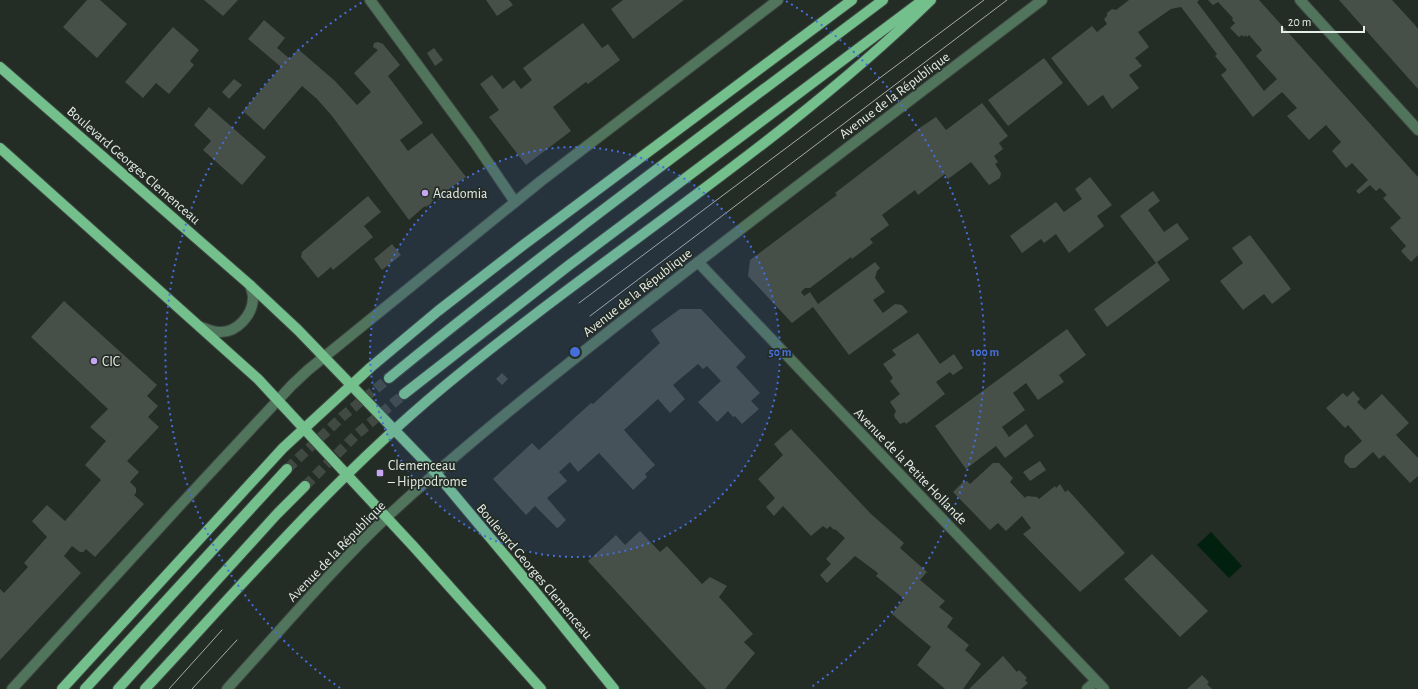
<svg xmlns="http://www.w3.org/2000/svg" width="1418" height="689" font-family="'Alegreya Sans',sans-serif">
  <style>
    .water { fill: #01200d }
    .building { fill: #464f48 }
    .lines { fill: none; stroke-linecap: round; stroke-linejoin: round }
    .major-tunnel { stroke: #414943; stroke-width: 10; stroke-dasharray: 10 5; stroke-linecap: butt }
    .minor-casing { stroke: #3f4741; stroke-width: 12 }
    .major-casing { stroke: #3f4741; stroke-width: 12 }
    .minor { stroke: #51755c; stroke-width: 10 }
    .major { stroke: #74c08d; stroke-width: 10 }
    .tram { stroke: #a5aca6; stroke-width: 1 }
    .ring { fill: none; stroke: #456edb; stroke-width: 2; stroke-dasharray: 2 4 }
    .poi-dot { fill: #c6a6f0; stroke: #242c26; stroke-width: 1.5 }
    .labels { text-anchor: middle; stroke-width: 3.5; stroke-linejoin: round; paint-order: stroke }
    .street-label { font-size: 14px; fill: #e6ece7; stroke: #242c26 }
    .poi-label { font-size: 14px; fill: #e6ece7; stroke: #242c26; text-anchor: start }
    .centre { fill: #456edb; stroke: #242c26; stroke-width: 2 }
    .ring-label { font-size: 12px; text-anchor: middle; font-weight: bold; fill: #456edb; stroke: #242c26; stroke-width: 3.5; stroke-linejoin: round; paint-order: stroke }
  </style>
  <rect width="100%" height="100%" fill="#242c26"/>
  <polygon class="water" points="1211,532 1242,566 1229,578 1197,545"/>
  <g class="building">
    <polygon points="87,0 100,0 127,24 97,58 63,27"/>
    <polygon points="204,0 238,0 223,16"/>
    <polygon points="486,0 509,0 513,5 497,16"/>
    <polygon points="623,0 684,0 633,39 611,9"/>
    <polygon points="1129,0 1199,0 1197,2 1264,91 1277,79 1256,56 1262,50 1249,35 1247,37 1245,35 1244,37 1242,35 1239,37 1230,28 1235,23 1232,20 1233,18 1218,2 1213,5 1208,0 1259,0 1418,177 1418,255 1411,262 1401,251 1406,246 1390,228 1401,218 1383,198 1387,195 1380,188 1376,191 1370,185 1359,194 1356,191 1368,180 1352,163 1346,168 1332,151 1341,142 1326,125 1309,140 1287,116 1297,108 1282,92 1253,117 1221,75 1227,70 1215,56 1217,54 1181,7 1171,9 1138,32 1149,47 1135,58 1142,66 1129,75 1139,88 1112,109 1103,95 1088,106 1051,58 1092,26 1097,32 1107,24 1104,19 1107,16 1107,13 1112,9 1116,10"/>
    <polygon points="1339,0 1392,0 1415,25 1418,29 1418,89"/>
    <polygon points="264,20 285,38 277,48 290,59 298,49 335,81 357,105 371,92 354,73 378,50 373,47 374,43 378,42 383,44 400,65 388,76 423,123 400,140 408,151 432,133 466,177 449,189 450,189 443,194 443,193 431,202 432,203 426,207 425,206 409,220 332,116 317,99 302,86 264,130 243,111 281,67 248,39"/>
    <polygon points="583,23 602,48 608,44 620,60 588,84 586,82 553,107 571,131 526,165 489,117 499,110 480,84 492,75 503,89 514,80 521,89 532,80 523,68"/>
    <polygon points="173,27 199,50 190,61 194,65 169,94 156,83 143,98 125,82"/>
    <polygon points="434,48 443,60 435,66 427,53"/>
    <polygon points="1044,58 1063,83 1008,126 988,100"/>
    <polygon points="234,79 242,85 229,99 222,92"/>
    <polygon points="982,103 1008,136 999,143 1003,149 994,156 998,162 995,164 1001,173 1000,178 989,185 971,162 948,179 945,174 918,195 915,190 882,215 889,225 870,239 873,243 852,259 851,257 810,288 805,288 801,292 804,296 810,292 818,304 875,262 880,268 877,271 875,278 885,292 873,300 883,313 895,304 902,305 908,312 849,355 813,307 792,323 748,276 750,260 837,195 835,193 921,127 936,117 946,130"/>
    <polygon points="209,107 266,157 242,185 203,150 211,141 194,125"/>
    <polygon points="1090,177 1112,205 1097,216 1104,226 1069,253 1056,234 1044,243 1041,239 1022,253 1010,236 1056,202 1064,212 1082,199 1075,189"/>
    <polygon points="1153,191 1160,201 1148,210 1164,232 1177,223 1189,239 1157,262 1170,280 1107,327 1094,309 1156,263 1120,216"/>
    <polygon points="368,196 381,212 364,226 373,237 333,270 331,267 318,278 301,257 302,252"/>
    <polygon points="1250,235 1291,289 1272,304 1264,294 1243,310 1220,281 1243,263 1232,248"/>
    <polygon points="392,244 401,255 382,270 374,259"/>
    <polygon points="64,301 157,385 147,396 158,406 148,417 159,427 127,461 139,472 130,482 136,488 136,493 134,495 144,504 95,557 86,549 83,552 80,552 72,546 64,556 81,573 0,660 0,589 4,593 28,567 24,563 47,537 32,521 47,505 65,521 101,480 85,465 106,441 90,427 108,409 31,337"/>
    <polygon points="680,309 701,309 746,357 736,367 760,393 751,401 759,409 742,424 735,416 733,417 728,411 717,422 698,402 721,381 707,366 703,369 698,364 673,385 685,399 670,413 658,399 624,430 655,465 645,474 647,477 633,490 599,453 578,472 570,462 559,472 567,481 547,498 566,520 559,527 557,528 535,506 526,515 493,479 532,443 539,450 591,403 593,404 660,343 651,330"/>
    <polygon points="1067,329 1086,355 1059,375 1064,382 1038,400 1026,383 1013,393 1025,410 1002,427 1009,437 1026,424 1034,436 1005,458 996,446 966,469 935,426"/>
    <polygon points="918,333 940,364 954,354 963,368 953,375 950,372 936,382 945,394 906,424 905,422 900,424 895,418 894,415 896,411 890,402 900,394 890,381 893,378 883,364 896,355 892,350"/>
    <polygon points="502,373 508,379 502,385 496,379"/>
    <polygon points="1353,391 1360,399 1357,402 1365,410 1382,394 1409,423 1396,435 1418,458 1418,476 1410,483 1384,455 1379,459 1373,452 1355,468 1350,468 1344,462 1345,456 1362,441 1348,425 1345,428 1326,408 1343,393 1347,397"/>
    <polygon points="791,429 871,514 904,543 900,548 927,572 920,580 945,601 939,607 953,618 947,627 969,645 965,650 981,664 963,689 945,689 917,665 931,647 892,614 904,599 876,576 878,573 855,556 827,583 820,575 831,564 826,559 845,538 835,529 834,530 830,526 827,529 823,526 811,536 783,506 774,516 766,507 775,498 758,479 783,455 774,444"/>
    <polygon points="1040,461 1046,470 1030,481 1023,472"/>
    <polygon points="993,463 999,463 1013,478 1010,482 1025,498 1027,496 1037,497 1039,499 1055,486 1056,488 1060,484 1065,492 1068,490 1125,553 1080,592 1023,534 1031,528 1022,516 1006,531 998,523 990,530 953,492 963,482 967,481 970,484"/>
    <polygon points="640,531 660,552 667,546 702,584 710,577 727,586 719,597 753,634 744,642 755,653 725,689 706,689 588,561 616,535 625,545"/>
    <polygon points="1152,554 1208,611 1180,637 1124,579"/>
    <polygon points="1003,656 1017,672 1019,670 1027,678 1025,680 1028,683 1021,689 969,689"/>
    <polygon points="1202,675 1209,682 1207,684 1212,689 1187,689"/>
  </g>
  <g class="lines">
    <g class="major-tunnel">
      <polyline points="287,469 343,416 389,378"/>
      <polyline points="305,486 356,435 404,394"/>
    </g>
    <defs>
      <g id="minor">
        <polyline points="370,0 475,143 515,202"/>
        <polyline points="1300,0 1418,130"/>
        <polyline points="698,262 1104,689"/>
        <path d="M201,327C206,329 213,332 219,332C237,333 253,315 253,297C253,293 251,289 250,285"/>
        <polyline points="12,689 183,502 292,385 308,370 541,181 778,0"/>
        <path d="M227,689C280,631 331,570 388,516C471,439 560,370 649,300C779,199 911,100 1042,0"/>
        <polyline points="1087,689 1096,681"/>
      </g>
      <g id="major">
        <polyline points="0,67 250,285 298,330 436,473 533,589 614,689"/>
        <polyline points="0,148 258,379 414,547 541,689"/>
        <path d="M389,378C549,247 717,125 883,0"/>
        <polyline points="404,394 568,266 923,0"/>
        <polyline points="62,689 283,448 371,367 438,311 522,246 852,0"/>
        <polyline points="85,689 287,469"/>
        <polyline points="118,689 277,514 305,486"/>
        <path d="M145,689C241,586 333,479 441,389C601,256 781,146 931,0"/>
      </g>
    </defs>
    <use href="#minor" class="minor-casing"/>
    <use href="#major" class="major-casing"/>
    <use href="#minor" class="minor"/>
    <use href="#major" class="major"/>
    <g class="tram">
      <polyline points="579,303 984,0"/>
      <polyline points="590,316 1007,0"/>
      <polyline points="169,689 222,630"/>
      <polyline points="192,689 237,640"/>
    </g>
  </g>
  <circle cx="575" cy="352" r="205" fill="#456edb" fill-opacity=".12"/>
  <g class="ring">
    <circle cx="575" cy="352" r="205"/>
    <path d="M340 688A410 410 0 0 1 364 1M786 1A410 410 0 0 1 810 688"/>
  </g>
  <g class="poi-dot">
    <circle cx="425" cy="193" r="4"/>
    <circle cx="94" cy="361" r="4"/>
    <rect x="376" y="469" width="8" height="8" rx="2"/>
  </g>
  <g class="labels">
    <g class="street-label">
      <text transform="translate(894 95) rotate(-37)" y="5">Avenue de la République</text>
      <text transform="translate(134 165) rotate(41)" y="5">Boulevard Georges Clemenceau</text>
      <text transform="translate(637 292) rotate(-38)" y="5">Avenue de la République</text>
      <text transform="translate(911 466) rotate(46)" y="5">Avenue de la Petite Hollande</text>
      <text transform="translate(336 551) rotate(-46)" y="5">Avenue de la République</text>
      <text transform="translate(535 571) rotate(50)" y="5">Boulevard Georges Clemenceau</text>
    </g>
    <g class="poi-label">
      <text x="433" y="198">Acadomia</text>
      <text x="102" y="366">CIC</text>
      <text x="388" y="470">Clemenceau<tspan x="388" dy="16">– Hippodrome</tspan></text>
    </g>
  </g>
  <circle cx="575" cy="352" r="6" class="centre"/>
  <g class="ring-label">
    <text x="780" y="356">50 m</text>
    <text x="985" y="356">100 m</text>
  </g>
  <path d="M1282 26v6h82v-6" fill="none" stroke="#e6ece7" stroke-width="2"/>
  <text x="1288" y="26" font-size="12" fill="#e6ece7" stroke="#242c26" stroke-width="3" paint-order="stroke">20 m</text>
</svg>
